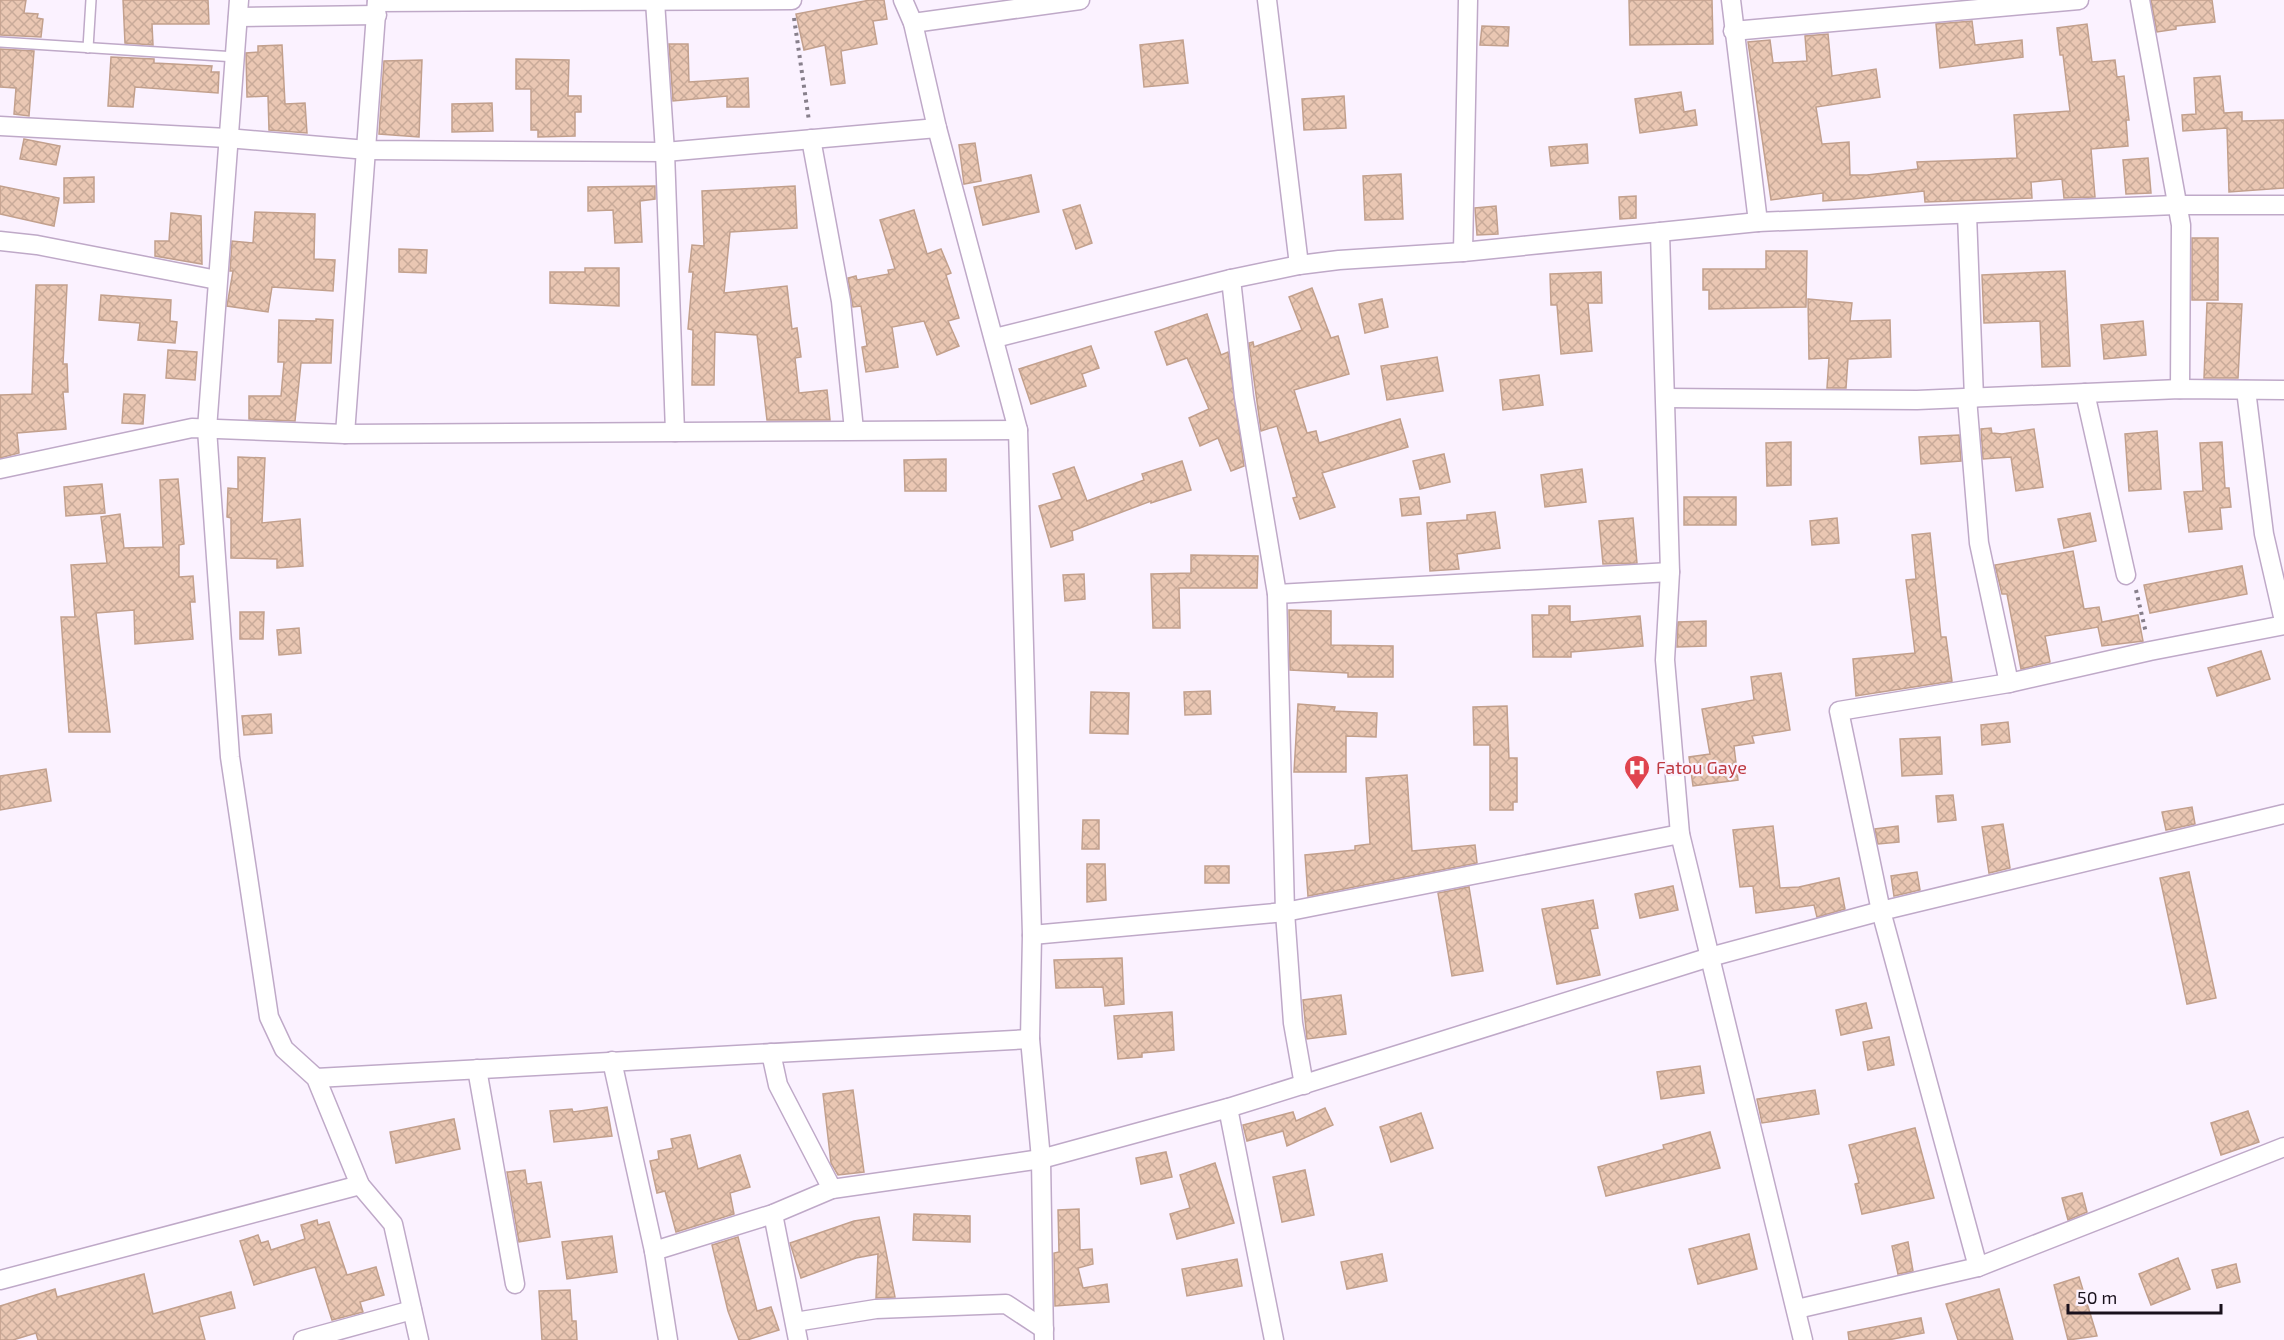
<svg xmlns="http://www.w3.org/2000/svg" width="2284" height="1340" font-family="'Exo 2',sans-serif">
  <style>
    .building { fill: url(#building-cross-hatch); stroke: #c2a08d; stroke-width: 1.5 }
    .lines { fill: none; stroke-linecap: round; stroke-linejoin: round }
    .lane-casing { stroke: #bfa9c8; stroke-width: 12 }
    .street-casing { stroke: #bfa9c8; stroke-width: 21 }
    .path { stroke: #877f8b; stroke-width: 4; stroke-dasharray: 3 4.5; stroke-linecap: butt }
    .lane { stroke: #fff; stroke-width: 9 }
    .street { stroke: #fff; stroke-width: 18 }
    .labels { text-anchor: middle; stroke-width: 4.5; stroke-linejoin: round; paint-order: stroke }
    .health-label { font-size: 18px; fill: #be3a42; stroke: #fbf2ff; text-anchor: start }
  </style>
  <defs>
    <pattern id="building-cross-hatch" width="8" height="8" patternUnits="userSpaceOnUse" patternTransform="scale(1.5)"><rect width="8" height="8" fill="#eac7b3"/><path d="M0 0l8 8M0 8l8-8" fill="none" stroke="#c8aa99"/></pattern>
  </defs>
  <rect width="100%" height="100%" fill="#fbf2ff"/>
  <g class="building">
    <polygon points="0,0 26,0 24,13 38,14 37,18 43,19 41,37 0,35"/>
    <polygon points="123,0 208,0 209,24 152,24 153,45 125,43"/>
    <polygon points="870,0 884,0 887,19 873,21 877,44 841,51 845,83 831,85 825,45 804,50 796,14"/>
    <polygon points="1629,0 1712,0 1713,44 1630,45"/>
    <polygon points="2151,0 2212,0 2215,22 2176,26 2176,29 2157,32"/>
    <polygon points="1972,21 1975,45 2022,40 2023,57 1940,68 1936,24"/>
    <polygon points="2087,24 2092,62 2115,60 2117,77 2124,76 2129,120 2126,120 2128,146 2091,149 2095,197 2064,198 2062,179 2031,182 2032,198 1925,202 1924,191 1853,199 1823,201 1823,193 1771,200 1748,42 1770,40 1773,63 1807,61 1805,36 1828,34 1832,76 1876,69 1880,97 1816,107 1822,144 1849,142 1850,175 1867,175 1918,169 1917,162 2017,158 2014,115 2070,111 2063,55 2060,55 2057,28"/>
    <polygon points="1482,26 1509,27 1508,46 1480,45"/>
    <polygon points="1183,40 1188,83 1144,87 1140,45"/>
    <polygon points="669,44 688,44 689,82 748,78 749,107 727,107 727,96 673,101"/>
    <polygon points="282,45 285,104 305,103 307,133 269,130 268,96 247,97 246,53 258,52 258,46"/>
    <polygon points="0,49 34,51 29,116 14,114 16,88 0,87"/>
    <polygon points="111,57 154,59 154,63 212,66 211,72 219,72 218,93 135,87 133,107 108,106"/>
    <polygon points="516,59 569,60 568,96 581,96 581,112 575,112 575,136 538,137 538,130 531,130 531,89 516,89"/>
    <polygon points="422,60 419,137 379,134 384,61"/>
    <polygon points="2220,76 2224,113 2242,112 2242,121 2284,120 2284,188 2229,192 2227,128 2183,131 2182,115 2196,114 2194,78"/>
    <polygon points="1681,92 1684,112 1695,110 1697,125 1640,133 1635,99"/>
    <polygon points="1344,96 1346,128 1304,130 1302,99"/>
    <polygon points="492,103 493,131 452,132 452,104"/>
    <polygon points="24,139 60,146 56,165 20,159"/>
    <polygon points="975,143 981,181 964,184 959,145"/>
    <polygon points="1587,144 1588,163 1551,166 1549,147"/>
    <polygon points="2148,158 2151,193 2126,194 2123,160"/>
    <polygon points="1401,174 1403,219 1365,220 1363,176"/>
    <polygon points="1031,175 1039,212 983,225 974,187"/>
    <polygon points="94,177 94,202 64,203 64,178"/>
    <polygon points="0,186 59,198 54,226 0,214"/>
    <polygon points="655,186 655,199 640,201 642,242 615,243 613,210 588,211 588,187"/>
    <polygon points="795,186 797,228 730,232 724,293 787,286 792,329 797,328 801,357 795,358 799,393 827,390 830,420 767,420 757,335 715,332 714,385 692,385 693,330 688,329 693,272 689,272 692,245 704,246 702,191"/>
    <polygon points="1636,196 1636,218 1620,219 1619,197"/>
    <polygon points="1080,205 1092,243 1076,249 1063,210"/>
    <polygon points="1496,206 1498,234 1477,235 1475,208"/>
    <polygon points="914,210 927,254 941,249 951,273 946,275 959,318 948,321 959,346 937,355 924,321 892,327 898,367 866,372 862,347 867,346 861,306 853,307 848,278 856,276 857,280 889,274 888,270 895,269 880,220"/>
    <polygon points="255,212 315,214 314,259 335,260 333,291 272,287 268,312 227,306 233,271 230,271 232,241 253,243"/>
    <polygon points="171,213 201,216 202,264 155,256 155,241 169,241"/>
    <rect x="2192" y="238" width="26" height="62"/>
    <polygon points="399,249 427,250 426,273 399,272"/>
    <polygon points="1766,251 1807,251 1806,307 1709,309 1709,290 1703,290 1703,269 1766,269"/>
    <polygon points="585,268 619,268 619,306 550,303 550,272 585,272"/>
    <polygon points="2065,271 2070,366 2042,367 2040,321 1984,323 1982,275"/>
    <polygon points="1601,272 1602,303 1588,303 1592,351 1561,354 1557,305 1551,305 1550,274"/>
    <polygon points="36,285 67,285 63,364 67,364 68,392 63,392 66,429 17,433 19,453 0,458 0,395 32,394"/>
    <polygon points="1312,288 1331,338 1338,336 1349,374 1294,390 1307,433 1316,431 1319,443 1400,419 1408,447 1322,473 1335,507 1300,519 1293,498 1297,497 1277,426 1261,431 1249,343 1253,342 1254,347 1302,330 1289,297"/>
    <polygon points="101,295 171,300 170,321 177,322 175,343 138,340 140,323 99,320"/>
    <polygon points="1382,299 1388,327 1365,333 1359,304"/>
    <polygon points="1808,299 1852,303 1850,321 1890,320 1891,357 1848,359 1846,388 1827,388 1829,358 1809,359"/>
    <polygon points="2207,303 2242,304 2238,378 2204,378"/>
    <polygon points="1207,314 1221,355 1228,352 1244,466 1231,471 1218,438 1200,446 1189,418 1209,409 1187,358 1167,365 1155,332"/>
    <polygon points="316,319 333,320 331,363 301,363 295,421 249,419 249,396 281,396 284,362 278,362 279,320 316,321"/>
    <polygon points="2143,321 2146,355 2104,359 2101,325"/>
    <polygon points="1091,346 1099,368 1082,374 1086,386 1031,404 1019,369"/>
    <polygon points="168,350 197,352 195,380 166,378"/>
    <polygon points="1437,357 1443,391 1387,400 1381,366"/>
    <polygon points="1539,375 1543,405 1503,410 1500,380"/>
    <polygon points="124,394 145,395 143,424 122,423"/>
    <polygon points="1991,428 1992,433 2002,434 2034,429 2043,487 2016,491 2011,457 1983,459 1981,429"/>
    <polygon points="2157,431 2161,489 2129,491 2125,434"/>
    <polygon points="1959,435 1961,461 1921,464 1919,437"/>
    <polygon points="1791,442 1791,485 1767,486 1766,443"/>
    <polygon points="2222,442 2225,488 2229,488 2231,507 2220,508 2222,529 2189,532 2184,492 2203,491 2200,443"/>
    <polygon points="1444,454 1450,482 1420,489 1413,461"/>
    <polygon points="238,457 265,458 262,523 300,519 303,566 277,568 277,559 231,558 231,518 227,517 228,488 238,489"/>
    <polygon points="946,459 946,491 905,491 904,460"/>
    <polygon points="1182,461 1191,490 1151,503 1151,501 1072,531 1073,540 1051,547 1039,506 1062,499 1053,474 1074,467 1087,501 1144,480 1142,474"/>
    <polygon points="1582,469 1586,502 1545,507 1541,475"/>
    <polygon points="178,479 184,544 179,545 179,577 193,576 195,602 190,602 193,639 135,644 134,610 96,613 110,732 69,732 61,617 75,617 71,565 107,563 101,517 120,514 124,548 163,547 160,480"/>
    <polygon points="102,484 105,513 66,516 64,487"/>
    <polygon points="1419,497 1421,514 1402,516 1400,499"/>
    <rect x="1684" y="497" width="52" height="28"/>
    <polygon points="1495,512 1500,548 1457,554 1459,569 1430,571 1427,523 1467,520 1467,515"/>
    <polygon points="2090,513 2096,541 2064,548 2058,519"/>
    <polygon points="1633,518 1637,563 1603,564 1599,521"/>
    <polygon points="1837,518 1839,543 1812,545 1810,521"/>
    <polygon points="1930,533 1941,637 1946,637 1952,681 1856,696 1853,659 1915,653 1906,580 1916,579 1912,535"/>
    <polygon points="2073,551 2084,609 2099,607 2102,622 2138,615 2143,641 2102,646 2098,627 2045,636 2050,662 2021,669 2007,594 2002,594 1995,565"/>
    <polygon points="1191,555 1258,556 1257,588 1179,588 1180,628 1153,628 1151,574 1191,573"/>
    <polygon points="2242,566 2247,594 2150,613 2144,585"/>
    <polygon points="1084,574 1085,599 1065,601 1063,575"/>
    <polygon points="1549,606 1570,606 1570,622 1640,616 1643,646 1571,652 1571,657 1533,657 1532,615 1549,615"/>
    <polygon points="1289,610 1331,611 1331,645 1393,646 1393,677 1348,677 1348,673 1290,670"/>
    <polygon points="240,612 264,612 263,639 240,639"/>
    <polygon points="1706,621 1706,646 1677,647 1678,622"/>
    <polygon points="299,628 301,653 279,655 277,630"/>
    <polygon points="2261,651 2270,679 2217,696 2208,668"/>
    <polygon points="1781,673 1790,730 1752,736 1754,743 1734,746 1738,780 1693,786 1689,757 1710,754 1702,709 1754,700 1751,677"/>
    <polygon points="1210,691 1211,714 1185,715 1184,692"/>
    <polygon points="1091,692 1129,693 1128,734 1090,733"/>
    <polygon points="1298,704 1335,707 1334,711 1377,713 1376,737 1346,736 1346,772 1294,772"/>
    <polygon points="1507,706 1509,758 1517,758 1517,802 1513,802 1513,810 1490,810 1490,745 1474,745 1473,707"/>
    <polygon points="271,714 272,733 244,735 242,716"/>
    <polygon points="2008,722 2010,742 1982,745 1981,725"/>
    <polygon points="1940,737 1942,774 1902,776 1900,739"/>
    <polygon points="46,769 51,801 0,810 0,776"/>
    <polygon points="1407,775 1412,851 1475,845 1477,863 1308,896 1305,855 1355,850 1355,846 1370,844 1366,778"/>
    <polygon points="1953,795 1956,820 1938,822 1936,796"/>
    <polygon points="2192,807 2195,824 2166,830 2162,812"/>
    <polygon points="1083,820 1099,820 1099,849 1082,849"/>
    <polygon points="2003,824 2010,868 1989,873 1982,827"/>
    <polygon points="1773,826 1780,888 1799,887 1839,878 1845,909 1817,917 1814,905 1756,913 1753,886 1740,887 1733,830"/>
    <polygon points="1898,826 1899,842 1878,844 1875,829"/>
    <polygon points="1087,864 1105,864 1106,900 1087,902"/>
    <rect x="1205" y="866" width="24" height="17"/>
    <polygon points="1917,872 1920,890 1894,896 1891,876"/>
    <polygon points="2189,872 2216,998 2187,1004 2160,878"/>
    <polygon points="1673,886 1678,910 1640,918 1635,894"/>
    <polygon points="1469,887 1483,971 1452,976 1438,893"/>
    <polygon points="1593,900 1598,928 1590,929 1600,975 1557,984 1542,909"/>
    <polygon points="1122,958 1124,1004 1105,1006 1103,987 1056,988 1054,960"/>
    <polygon points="1341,995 1346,1034 1307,1039 1303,1000"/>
    <polygon points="1866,1003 1872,1028 1841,1035 1836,1010"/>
    <polygon points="1172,1012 1174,1050 1142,1053 1142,1057 1118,1059 1114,1016"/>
    <polygon points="1889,1037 1894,1065 1868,1070 1863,1042"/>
    <polygon points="1700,1066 1704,1093 1661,1099 1657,1072"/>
    <polygon points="853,1090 864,1172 838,1175 831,1163 823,1094"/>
    <polygon points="1815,1090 1819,1114 1762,1123 1757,1099"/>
    <polygon points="607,1107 612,1136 554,1142 550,1111 572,1109 573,1112"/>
    <polygon points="1325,1108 1333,1125 1287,1146 1283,1131 1247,1141 1243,1125 1293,1112 1296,1121"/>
    <polygon points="2248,1111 2259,1142 2221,1155 2211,1123"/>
    <polygon points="1421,1113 1433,1148 1391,1162 1380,1127"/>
    <polygon points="454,1119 460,1149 396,1163 390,1132"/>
    <polygon points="1915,1128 1934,1198 1862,1214 1855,1184 1859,1183 1849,1145"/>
    <polygon points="1710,1132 1720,1168 1606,1196 1598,1167 1664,1149 1663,1145"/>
    <polygon points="690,1135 698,1169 740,1155 750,1187 730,1193 734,1214 676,1232 665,1191 657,1193 650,1161 659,1159 658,1151 673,1148 671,1139"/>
    <polygon points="1166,1152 1172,1177 1141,1184 1136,1158"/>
    <polygon points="1215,1163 1234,1223 1177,1239 1170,1214 1190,1208 1180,1175"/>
    <polygon points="525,1170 527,1184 541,1182 550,1237 519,1242 507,1172"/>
    <polygon points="1305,1170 1314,1215 1282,1222 1273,1177"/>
    <polygon points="2082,1193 2087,1212 2068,1220 2062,1198"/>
    <polygon points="1079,1209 1080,1250 1092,1249 1093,1264 1078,1268 1083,1288 1107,1284 1109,1302 1055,1306 1054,1253 1059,1252 1058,1210"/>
    <polygon points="914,1214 970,1216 970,1242 913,1240"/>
    <polygon points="879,1217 895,1297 876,1298 878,1254 856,1258 801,1278 790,1243 854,1221"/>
    <polygon points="317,1220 318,1225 329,1222 347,1275 376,1267 384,1295 360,1302 363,1312 332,1320 315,1267 254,1285 240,1241 258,1235 261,1243 268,1241 271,1250 305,1239 301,1225"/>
    <polygon points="1749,1234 1757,1269 1698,1284 1689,1249"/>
    <polygon points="612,1236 617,1272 567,1279 562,1242"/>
    <polygon points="738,1237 757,1311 771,1307 779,1330 747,1340 739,1340 728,1311 712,1245"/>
    <polygon points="1908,1242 1913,1271 1898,1274 1892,1246"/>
    <polygon points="1382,1254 1387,1281 1347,1289 1341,1262"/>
    <polygon points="2178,1258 2190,1289 2151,1305 2139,1274"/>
    <polygon points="1237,1259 1242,1286 1187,1296 1182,1269"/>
    <polygon points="2236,1264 2240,1282 2217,1288 2212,1270"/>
    <polygon points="144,1274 153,1314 231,1292 235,1308 199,1317 205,1340 38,1340 36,1333 13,1340 0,1340 0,1306 55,1289 57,1297"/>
    <polygon points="2079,1277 2097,1336 2068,1340 2054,1285"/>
    <polygon points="1999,1289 2013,1340 1958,1340 1946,1304"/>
    <polygon points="570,1290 572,1321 576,1321 577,1340 542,1340 539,1291"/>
    <polygon points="1921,1318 1924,1333 1888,1340 1849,1340 1848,1332"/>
  </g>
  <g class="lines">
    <defs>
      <g id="lane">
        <polyline points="0,42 236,57"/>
        <polyline points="88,48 91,0"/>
      </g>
      <g id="street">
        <polyline points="239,0 207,429 230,757 269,1017 284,1049 316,1078 360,1185 393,1224 419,1340"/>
        <polyline points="903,0 913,23 937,128 1018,430 1032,935 1030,1039 1041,1159 1044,1340"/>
        <polyline points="1267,0 1299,265"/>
        <polyline points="1731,0 1758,222"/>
        <polyline points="2140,0 2181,225 2180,389"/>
        <polyline points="655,1 665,152 675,432"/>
        <polyline points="377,2 792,0"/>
        <polyline points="238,17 377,15"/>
        <polyline points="913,23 1080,0"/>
        <polyline points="1733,31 2079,0"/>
        <polyline points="0,126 227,138 367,150 665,152 937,128"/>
        <polyline points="811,139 841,301 854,430"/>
        <polyline points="1967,214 1974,398"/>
        <polyline points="1660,232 1670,572 1665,660 1680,834 1803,1340"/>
        <polyline points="0,241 37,245 217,280"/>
        <polyline points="1463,252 1468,0"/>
        <polyline points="1231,279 1244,397 1277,594 1285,912 1293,1023 1304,1085"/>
        <polyline points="995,338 1231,279 1299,265 1339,260 1463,252 1758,222 2176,205 2284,205"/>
        <polyline points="2246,390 2264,534 2284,621"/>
        <polyline points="2085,393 2126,575"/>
        <polyline points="1666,398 1917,400 2180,389 2284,390"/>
        <polyline points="1967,398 1979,543 2009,683"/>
        <polyline points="345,434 377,0"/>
        <polyline points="0,469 192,428 345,434 1018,430"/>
        <polyline points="1277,594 1670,572"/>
        <polyline points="1032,935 1285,912 1680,834"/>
        <polyline points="771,1053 778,1085 832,1189"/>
        <polyline points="612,1061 654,1251 668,1340"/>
        <polyline points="477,1069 515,1284"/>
        <polyline points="316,1078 1030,1039"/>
        <polyline points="1228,1108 1274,1340"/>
        <polyline points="773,1214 798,1340"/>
        <polyline points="654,1251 773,1214 832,1189 1041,1159 1228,1108 1710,957 1881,911 2284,814"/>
        <polyline points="1978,1267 1881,911 1839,711 2009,683 2150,651 2284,625"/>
        <polyline points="0,1280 360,1185"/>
        <polyline points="1797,1309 1978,1267 2284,1147"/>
        <polyline points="795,1322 876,1309 1006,1304 1044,1329"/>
        <polyline points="303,1340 412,1310"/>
      </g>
    </defs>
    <use href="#lane" class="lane-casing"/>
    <use href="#street" class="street-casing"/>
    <g class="path">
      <polyline points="794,18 809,121"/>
      <polyline points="2136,590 2146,633"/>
    </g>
    <use href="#lane" class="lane"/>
    <use href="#street" class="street"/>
  </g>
  <defs>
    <symbol id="hospital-pin" viewBox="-11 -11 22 30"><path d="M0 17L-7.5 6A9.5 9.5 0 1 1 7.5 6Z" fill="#e0444e" stroke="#fbf2ff"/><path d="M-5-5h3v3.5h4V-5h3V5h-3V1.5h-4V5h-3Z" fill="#fff"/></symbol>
  </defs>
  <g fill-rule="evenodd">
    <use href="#hospital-pin" x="1622" y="753" width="30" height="40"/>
  </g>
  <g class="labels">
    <g class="health-label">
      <text x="1656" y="774">Fatou Gaye</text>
    </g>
  </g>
  <path d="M2068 1304v9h153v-9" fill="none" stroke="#19111c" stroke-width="3"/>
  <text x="2077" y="1304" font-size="18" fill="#19111c" stroke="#fbf2ff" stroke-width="4.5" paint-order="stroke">50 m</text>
</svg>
